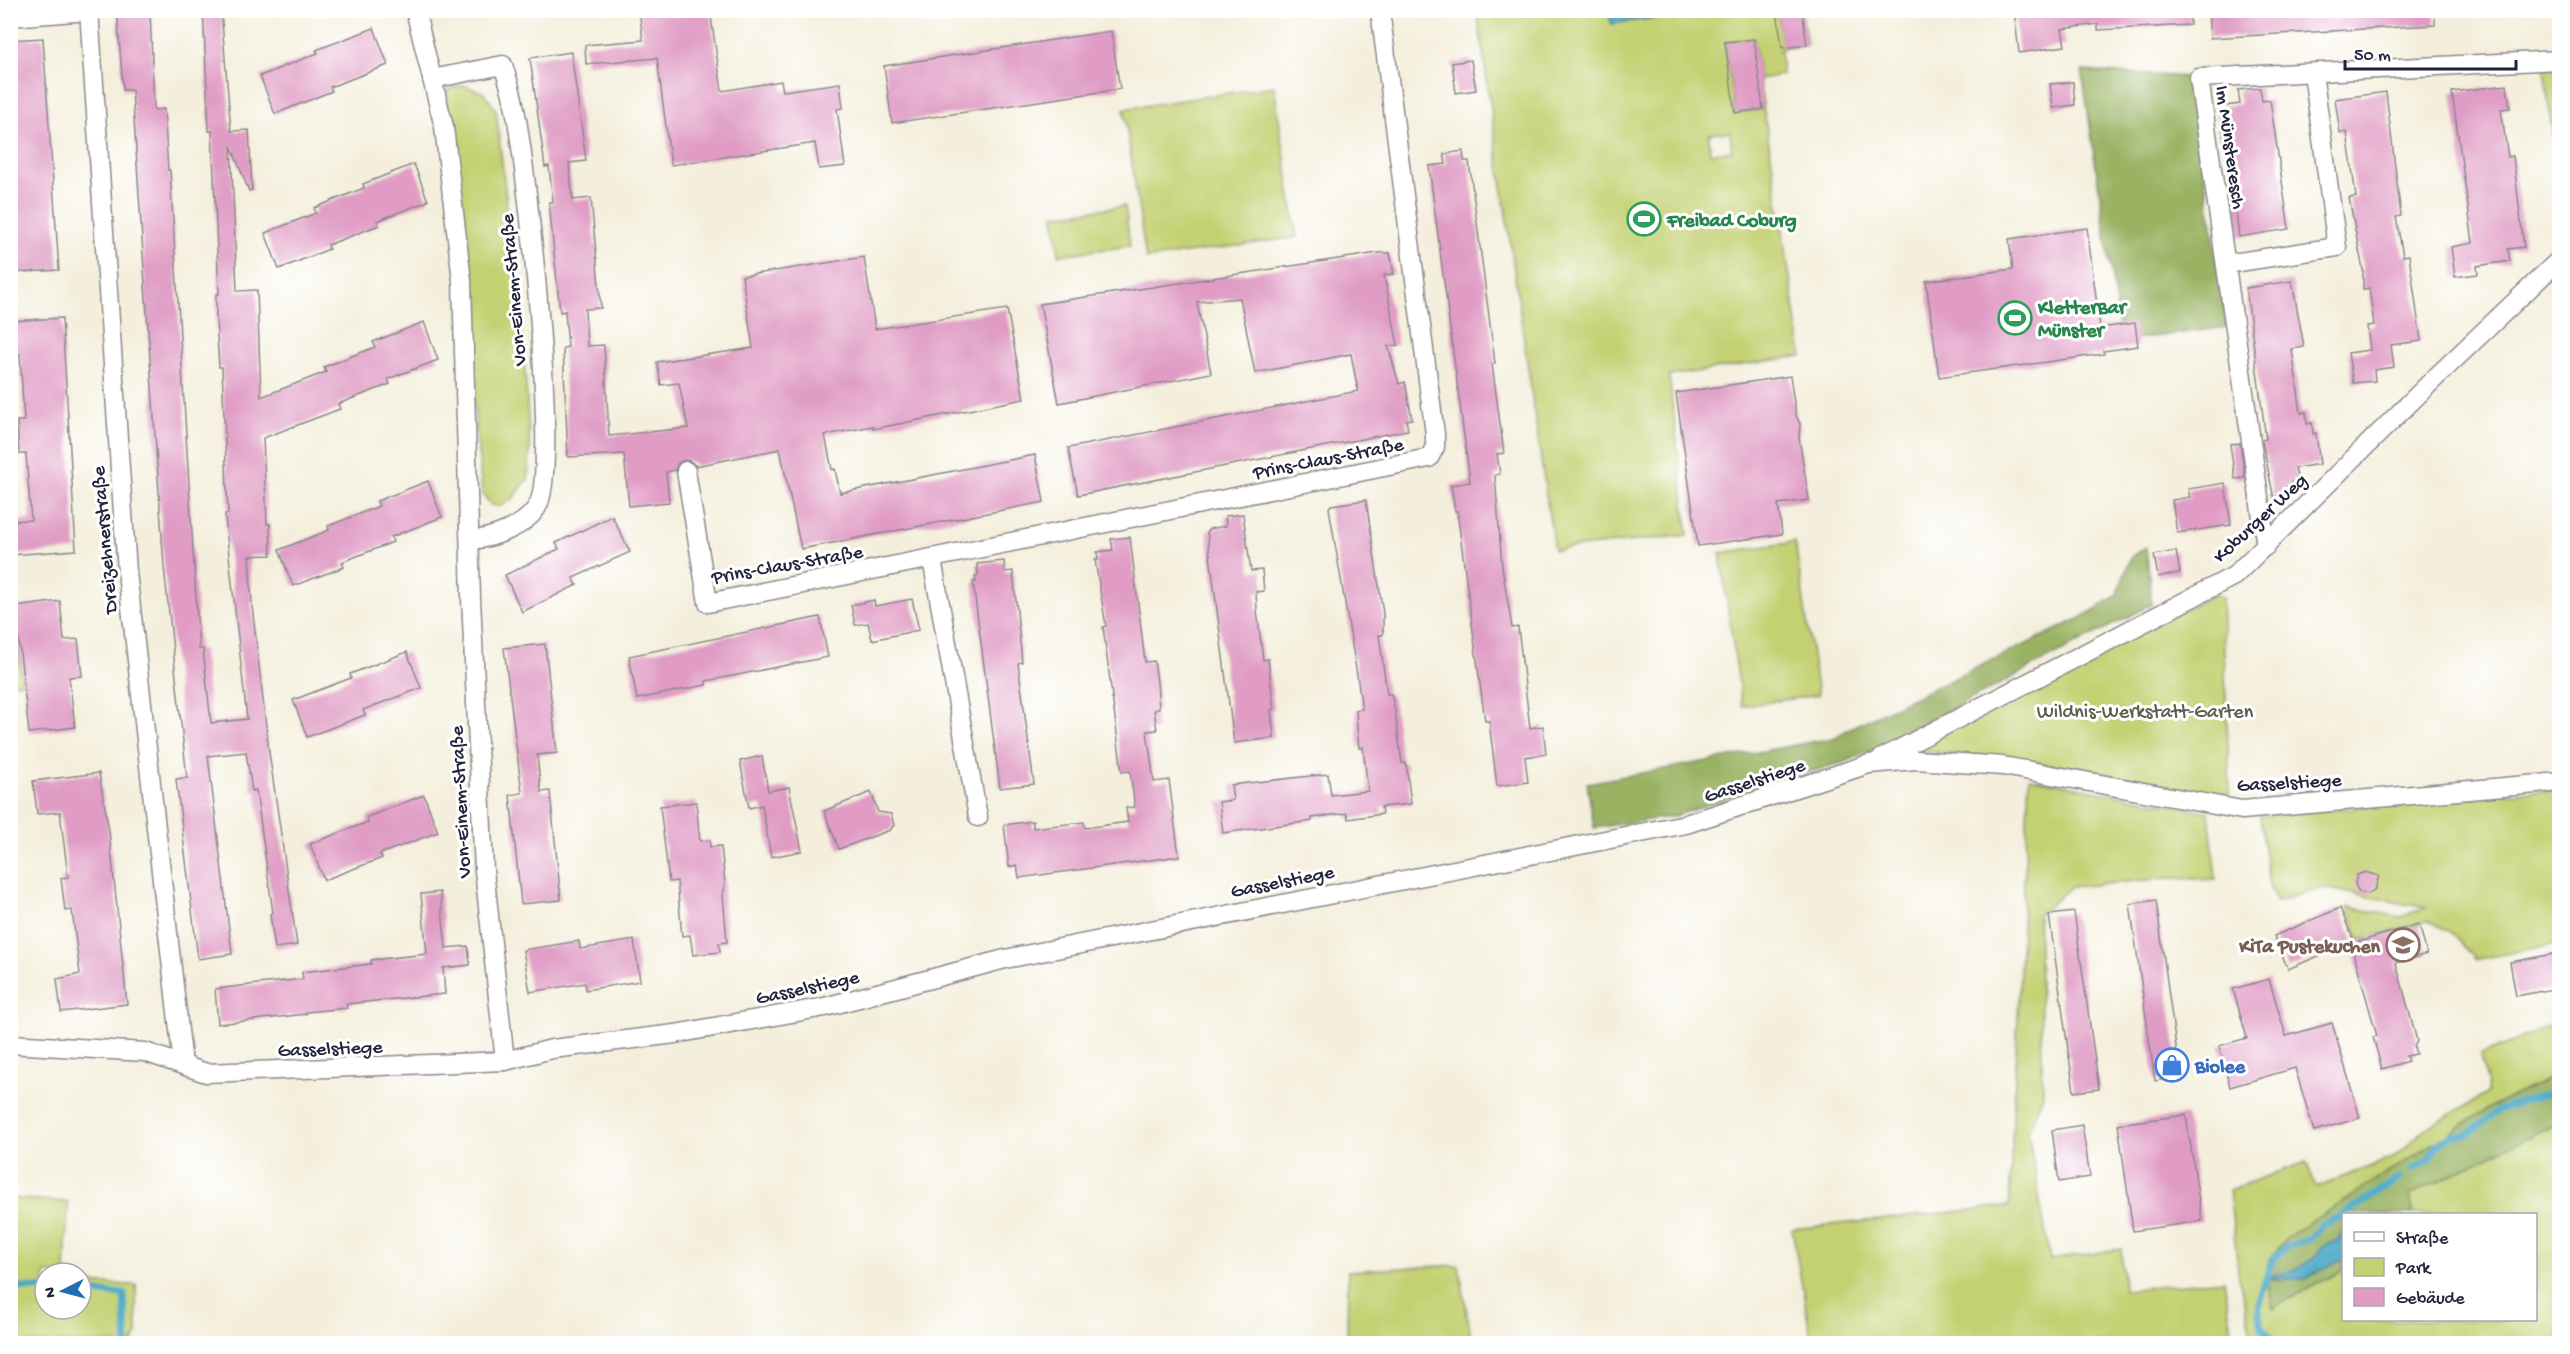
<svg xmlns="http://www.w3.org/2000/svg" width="2570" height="1354" font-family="'Gochi Hand',sans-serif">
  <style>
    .green { fill: #c3d172; stroke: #727a56; stroke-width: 1.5; fill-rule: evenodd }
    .forest { fill: #9ab364; stroke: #5e6a50; stroke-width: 1.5 }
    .water { fill: #47a7c7; stroke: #346481; stroke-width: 1.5 }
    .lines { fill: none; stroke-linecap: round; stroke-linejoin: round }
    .stream { stroke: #47a7c7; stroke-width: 7 }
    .building { fill: #e09cc5 }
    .street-casing { stroke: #8b888c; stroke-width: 21 }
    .street { stroke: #fff; stroke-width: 18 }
    .labels { text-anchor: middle; stroke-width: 6; stroke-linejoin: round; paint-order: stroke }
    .street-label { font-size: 20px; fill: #22223b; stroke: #fff }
    .leisure-label { font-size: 20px; font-weight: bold; fill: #27864d; stroke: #fff; text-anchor: start }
    .park-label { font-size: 20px; fill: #5a5f4e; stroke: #fff }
    .education-label { font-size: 20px; font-weight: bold; fill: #785e54; stroke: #fff; text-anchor: end }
    .shop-label { font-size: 20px; font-weight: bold; fill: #366cbe; stroke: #fff; text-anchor: start }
  </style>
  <rect width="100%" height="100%" fill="#fff"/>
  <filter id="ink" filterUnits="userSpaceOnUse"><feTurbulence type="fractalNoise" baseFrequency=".0167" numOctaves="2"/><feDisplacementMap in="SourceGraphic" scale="12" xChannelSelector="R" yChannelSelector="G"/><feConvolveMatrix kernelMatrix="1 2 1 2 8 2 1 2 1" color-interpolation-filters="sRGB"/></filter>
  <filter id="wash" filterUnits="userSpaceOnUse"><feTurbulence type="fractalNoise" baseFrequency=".008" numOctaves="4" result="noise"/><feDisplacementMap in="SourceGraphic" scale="24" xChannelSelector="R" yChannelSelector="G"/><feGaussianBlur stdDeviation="1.35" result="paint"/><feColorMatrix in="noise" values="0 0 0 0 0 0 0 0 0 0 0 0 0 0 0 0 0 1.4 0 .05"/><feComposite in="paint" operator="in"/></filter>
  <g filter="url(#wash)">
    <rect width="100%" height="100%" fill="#f4efdc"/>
    <g class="green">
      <path d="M1707,10L1777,11L1783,48L1807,45L1802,11L1807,45L1780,49L1782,75L1759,79L1802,356L1669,376L1688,535L1554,550L1477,11H1609L1611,23L1670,15L1669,11H1691L1692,13ZM1754,39L1763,109L1735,113L1725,42ZM1730,132L1732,151L1710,153L1709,134Z"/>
      <polygon points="2559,68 2559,183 2544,69"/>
      <polygon points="466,86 484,93 496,110 524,355 530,450 528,479 512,500 500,506 491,505 482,493 445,93 454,87"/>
      <polygon points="1274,86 1297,237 1146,259 1124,109"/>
      <polygon points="1125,206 1130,246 1059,255 1054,215"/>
      <polygon points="1795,542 1818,695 1742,706 1720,553"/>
      <polygon points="2215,594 2222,598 2230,795 2223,800 2033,762 1908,750"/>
      <polygon points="11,644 18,646 22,683 11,683"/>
      <polygon points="2029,778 2209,812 2216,880 2169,878 2071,887 2038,915 2043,1095 2028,1132 2050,1260 2121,1249 2124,1290 2224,1280 2234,1343 1812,1343 1792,1229 2009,1206"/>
      <polygon points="2559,789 2559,943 2476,960 2451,932 2428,921 2359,939 2348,907 2401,917 2426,908 2324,888 2276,902 2269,885 2260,816"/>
      <polygon points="2559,1022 2559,1074 2494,1105 2289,1236 2274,1307 2343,1270 2344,1320 2536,1320 2536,1214 2413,1214 2410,1195 2559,1122 2559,1343 2253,1343 2239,1278 2229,1190 2306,1162 2316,1187 2393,1158 2426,1128 2488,1093 2481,1055"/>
      <polygon points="10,1198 68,1202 65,1273 45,1273 45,1309 81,1309 81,1283 136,1285 137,1334 133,1343 11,1343"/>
      <polygon points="1459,1265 1472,1343 1347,1343 1348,1271"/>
    </g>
    <g class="forest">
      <polygon points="2082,71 2190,77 2227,327 2121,341"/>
      <polygon points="2146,547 2152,604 1882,746 1845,762 1788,778 1675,816 1594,828 1587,783 1834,738 1852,727 2083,617 2116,596 2132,556"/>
      <path d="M2559,1074V1122L2410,1195L2413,1214H2344L2343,1231L2337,1241L2325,1245L2318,1255L2293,1272L2268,1278L2282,1281L2338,1261H2343V1270L2273,1308C2265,1268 2260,1266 2289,1236L2494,1105Z"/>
    </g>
    <g class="water">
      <polygon points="1609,11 1669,11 1670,16 1611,24"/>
      <path d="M2343,1231V1261H2338L2305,1279L2268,1278V1276C2295,1272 2308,1266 2325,1245L2337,1241Z"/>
    </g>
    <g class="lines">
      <g class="stream">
        <polyline points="2413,1169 2429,1160 2438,1144 2450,1136 2468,1134 2500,1109 2544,1095 2560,1087"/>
        <polyline points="2345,1214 2400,1178"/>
        <polyline points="10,1287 45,1289"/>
        <polyline points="81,1292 124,1294 127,1344"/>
        <polyline points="2276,1344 2262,1327 2259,1313 2259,1299 2272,1260 2286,1247 2310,1239 2322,1225 2344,1215"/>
      </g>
    </g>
    <g id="blocks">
      <g class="building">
        <polygon points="117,10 150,10 154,110 164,109 168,170 170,170 199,649 203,649 211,723 247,719 226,528 225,514 228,514 222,367 219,367 216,320 216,294 219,294 212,131 209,131 203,10 221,10 231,131 249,130 252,190 249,191 231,146 237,291 257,290 261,397 326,372 324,367 375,347 373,342 424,322 438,360 388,379 390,384 338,404 340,409 263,438 267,524 270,524 271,555 249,556 252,605 269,752 297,945 275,948 270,914 273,913 256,790 252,791 246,752 208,756 232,954 198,959 176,779 187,778 164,567 132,90 123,90"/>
        <polygon points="639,10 710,10 722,91 781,81 783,91 840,83 843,108 837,109 845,166 819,169 815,143 671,165 657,58 586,64 585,45 643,40"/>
        <polygon points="1777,10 1802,10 1807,45 1782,48"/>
        <polygon points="2014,10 2190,10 2190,25 2098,30 2098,24 2062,29 2065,46 2019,53"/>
        <polygon points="2208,10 2435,10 2435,25 2210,38"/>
        <polygon points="374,28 388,65 330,87 332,91 275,114 260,76 318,53 316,50"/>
        <polygon points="1111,31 1120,89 892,123 884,66"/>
        <polygon points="43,38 59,270 10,273 10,240 13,240 10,40"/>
        <polygon points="1754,39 1763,109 1735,113 1725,42"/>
        <polygon points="571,52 586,161 569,163 573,200 591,198 601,308 585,309 587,346 604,345 609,436 688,428 679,383 661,385 657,362 753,348 742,276 864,257 875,329 1007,309 1024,399 873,429 873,426 825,435 832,470 835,469 840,493 1035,455 1044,502 801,549 780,449 696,466 690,461 684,460 678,463 675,470 666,472 669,502 629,506 624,454 568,457 563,348 568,347 565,311 560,312 549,202 553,202 549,166 545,167 530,58"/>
        <polygon points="1471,60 1476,90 1456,93 1452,63"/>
        <polygon points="2073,82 2075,105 2053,108 2050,84"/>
        <polygon points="2507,85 2510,108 2501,109 2508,157 2513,156 2524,247 2508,249 2510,261 2477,266 2478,274 2455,277 2451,247 2473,243 2452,92"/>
        <polygon points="2260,88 2262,101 2270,100 2289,229 2239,237 2228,147 2225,148 2219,107 2240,104 2238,90"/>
        <polygon points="2386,92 2401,216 2396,217 2403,256 2409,255 2421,341 2391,345 2394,367 2374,370 2375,381 2353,383 2348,353 2370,350 2367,326 2374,325 2369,288 2363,289 2363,270 2349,198 2356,197 2347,132 2340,133 2335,99"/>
        <polygon points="1463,151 1464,161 1469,161 1495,363 1492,364 1504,453 1497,454 1500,474 1495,475 1502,567 1512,628 1518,627 1530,728 1543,726 1546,754 1525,757 1528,782 1497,786 1489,721 1485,721 1457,511 1455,511 1451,485 1470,482 1429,166 1446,164 1444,154"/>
        <polygon points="414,164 428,201 377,221 379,225 328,245 329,249 279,269 265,233 316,213 314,208 364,188 363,184"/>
        <polygon points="2087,228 2100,328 2135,323 2138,346 2103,351 2104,354 1939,377 1926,281 2013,269 2009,239"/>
        <polygon points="1378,253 1390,253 1394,274 1384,275 1398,345 1388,346 1399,384 1405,382 1412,419 1406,420 1408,430 1078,495 1068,448 1358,391 1351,354 1255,373 1240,298 1197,302 1211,373 1059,403 1040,304"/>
        <polygon points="2292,281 2304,347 2292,349 2301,413 2306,412 2307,424 2312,423 2313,434 2316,433 2320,464 2295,468 2297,477 2274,499 2262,440 2266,439 2246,288"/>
        <polygon points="62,318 76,550 10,555 10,521 31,520 26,454 19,454 17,421 24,421 20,354 10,355 10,321"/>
        <polygon points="1790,376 1796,415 1800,424 1799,438 1809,500 1778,504 1782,534 1698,546 1676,393"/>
        <polygon points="2240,443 2245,478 2235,479 2230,444"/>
        <polygon points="428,481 442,517 391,537 393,542 342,562 344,567 293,586 279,550 329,530 328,526 379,506 377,501"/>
        <polygon points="2225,483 2231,525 2177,533 2172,500 2190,497 2188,489"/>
        <polygon points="1366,500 1383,613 1383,635 1379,635 1387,694 1391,694 1394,705 1402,763 1406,763 1411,804 1381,807 1382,814 1348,819 1347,813 1312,818 1312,821 1223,833 1219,802 1233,800 1231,785 1328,774 1331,795 1368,791 1363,747 1359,748 1357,727 1356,710 1362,709 1357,675 1329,508 1331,505"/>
        <polygon points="1243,514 1251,571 1262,570 1264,591 1256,592 1257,610 1263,660 1268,659 1274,709 1271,710 1274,738 1234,743 1207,532 1209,529 1226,526 1225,516"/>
        <polygon points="612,516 630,552 573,578 577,585 522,612 505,575 559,549 556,543"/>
        <polygon points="1130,537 1145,662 1154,661 1157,682 1159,709 1154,710 1157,730 1147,731 1154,782 1169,780 1179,856 1019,878 1017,865 1009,867 1004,825 1033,821 1033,828 1084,822 1085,828 1128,822 1126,808 1135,807 1130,771 1122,772 1103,627 1106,626 1095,560 1098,560 1097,552 1113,550 1111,539"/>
        <polygon points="2176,551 2180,573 2158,577 2154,555"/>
        <polygon points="1004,561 1005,572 1013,571 1022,662 1018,663 1034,784 1000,788 973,582 976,582 975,576 978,575 977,564"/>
        <polygon points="912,599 919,630 872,640 868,623 855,625 851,605 874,600 875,606"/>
        <polygon points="60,601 64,640 78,639 82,676 69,677 75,727 29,733 15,607"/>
        <polygon points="820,617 828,657 706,681 706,685 637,699 629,656"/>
        <polygon points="545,644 557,753 537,755 541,792 550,791 561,900 521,904 510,795 522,793 504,648"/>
        <polygon points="407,652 421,688 363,710 365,715 307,737 293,700 351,678 350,674"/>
        <polygon points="762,756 768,791 789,787 802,851 771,857 762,805 749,808 740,761"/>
        <polygon points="99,773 109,831 127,1004 61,1012 57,979 80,974 72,910 65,911 61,878 68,877 60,812 37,814 33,781"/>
        <polygon points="871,792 878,812 891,814 894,825 890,830 839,849 824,811"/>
        <polygon points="424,795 438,832 380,854 382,858 324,880 310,844 368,822 367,817"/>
        <polygon points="696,802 700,841 710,840 710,847 721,846 725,883 723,895 727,942 719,943 720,952 693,955 690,935 682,936 677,881 669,882 660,806"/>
        <polygon points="2365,872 2379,876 2375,889 2368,894 2359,892 2355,884 2357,875"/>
        <polygon points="440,892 446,948 468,946 470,965 443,968 445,994 346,1004 347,1008 306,1012 306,1014 218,1024 215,989 303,979 302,972 371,964 371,960 427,954 421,894"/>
        <polygon points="2156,900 2180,1077 2155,1081 2130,904"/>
        <polygon points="2340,908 2354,941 2288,969 2274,936"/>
        <polygon points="2074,912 2099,1089 2074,1092 2049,915"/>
        <polygon points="2419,924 2427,954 2396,963 2417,1041 2414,1047 2416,1054 2406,1056 2408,1061 2382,1069 2373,1037 2377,1036 2351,944"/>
        <polygon points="634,940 640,981 586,990 585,983 530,992 523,950 579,941 580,949"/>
        <polygon points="2559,953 2559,988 2516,996 2510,962"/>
        <polygon points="2269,979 2286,1036 2332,1023 2360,1118 2314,1131 2295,1068 2230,1087 2219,1046 2247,1038 2233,989"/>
        <polygon points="2186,1115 2202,1221 2133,1231 2118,1124"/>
        <polygon points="2082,1125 2090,1177 2059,1182 2052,1130"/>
      </g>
    </g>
  </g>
  <g filter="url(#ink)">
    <use href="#blocks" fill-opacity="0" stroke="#8b888c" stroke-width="1.5"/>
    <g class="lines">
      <defs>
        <g id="street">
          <polyline points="89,10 127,572 183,1065"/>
          <polyline points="415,10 444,127 462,281 471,599 484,870 505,1061"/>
          <polyline points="10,17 89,11"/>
          <path d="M432,79L503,65C507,78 512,91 514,104C526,160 561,470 537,507C525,527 491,539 470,540"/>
          <polyline points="2226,264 2337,247 2313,73"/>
          <polyline points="686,471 708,603 1429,458 1435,447 1435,434 1380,10"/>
          <polyline points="2266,546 2199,78 2560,60"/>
          <polyline points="932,559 978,817"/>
          <polyline points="1882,758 2234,576 2436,377 2560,259"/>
          <polyline points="10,1044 145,1052 206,1073 505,1061 552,1049 675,1034 825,1007 1005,959 1686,824 1869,764 1916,760 2003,766 2242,810 2560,782"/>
        </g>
      </defs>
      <use href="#street" class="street-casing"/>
      <use href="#street" class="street"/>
    </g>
  </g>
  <defs>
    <symbol id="stadium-ring" viewBox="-11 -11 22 22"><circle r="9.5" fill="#fff" stroke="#2e9e5b" stroke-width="1.5"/><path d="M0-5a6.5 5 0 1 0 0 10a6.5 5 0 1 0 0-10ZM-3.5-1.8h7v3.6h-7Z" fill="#2e9e5b"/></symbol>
    <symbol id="school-ring" viewBox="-11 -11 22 22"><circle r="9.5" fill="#fff" stroke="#8d6e63" stroke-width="1.5"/><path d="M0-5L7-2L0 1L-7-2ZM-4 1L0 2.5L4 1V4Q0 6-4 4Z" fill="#8d6e63"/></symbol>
    <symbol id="shop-ring" viewBox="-11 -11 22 22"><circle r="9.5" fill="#fff" stroke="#3f7fe0" stroke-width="1.5"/><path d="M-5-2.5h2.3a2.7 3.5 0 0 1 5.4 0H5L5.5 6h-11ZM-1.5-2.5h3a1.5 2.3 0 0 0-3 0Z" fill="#3f7fe0"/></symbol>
  </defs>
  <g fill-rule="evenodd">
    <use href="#stadium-ring" x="1625" y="200" width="38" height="38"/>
    <use href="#stadium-ring" x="1996" y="299" width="38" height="38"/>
    <use href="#school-ring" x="2384" y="926" width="38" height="38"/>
    <use href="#shop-ring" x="2153" y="1046" width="38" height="38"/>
  </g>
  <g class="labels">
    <g class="street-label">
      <text transform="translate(2232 147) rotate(82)" y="7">Im Münsteresch</text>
      <text transform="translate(512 290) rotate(-95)" y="7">Von-Einem-Straße</text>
      <text transform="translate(1328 457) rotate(-11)" y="7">Prins-Claus-Straße</text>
      <text transform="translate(2259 517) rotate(-43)" y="7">Koburger Weg</text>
      <text transform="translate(103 540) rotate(-95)" y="7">Dreizehnerstraße</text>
      <text transform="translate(787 563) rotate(-10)" y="7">Prins-Claus-Straße</text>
      <text transform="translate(1754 779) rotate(-18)" y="7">Gasselstiege</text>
      <text transform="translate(2289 781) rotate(-3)" y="7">Gasselstiege</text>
      <text transform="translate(459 802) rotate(-93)" y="7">Von-Einem-Straße</text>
      <text transform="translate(1282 880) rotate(-11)" y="7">Gasselstiege</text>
      <text transform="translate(807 986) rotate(-12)" y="7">Gasselstiege</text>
      <text transform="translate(330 1047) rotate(-2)" y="7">Gasselstiege</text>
    </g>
    <g class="leisure-label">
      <text x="1667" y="226">Freibad Coburg</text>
      <text x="2038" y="313">KletterBar<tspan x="2038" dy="23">Münster</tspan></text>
    </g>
    <g class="park-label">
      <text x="2145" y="717">Wildnis-Werkstatt-Garten</text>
    </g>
    <g class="education-label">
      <text x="2380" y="952">KiTa Pustekuchen</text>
    </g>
    <g class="shop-label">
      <text x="2195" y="1072">Biolee</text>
    </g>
  </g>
  <rect width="2570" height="1354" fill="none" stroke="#fff" stroke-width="36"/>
  <rect x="2342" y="1213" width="195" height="108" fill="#ffffff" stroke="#a7a7b1" stroke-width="1.5"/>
  <rect x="2354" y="1232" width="30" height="9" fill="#ffffff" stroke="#a7a7b1" stroke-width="1.5"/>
  <text x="2396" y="1243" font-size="18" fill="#22223b">Straße</text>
  <rect x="2354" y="1258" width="30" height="18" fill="#c3d172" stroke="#a7a7b1" stroke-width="1.5"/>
  <text x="2396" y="1273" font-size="18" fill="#22223b">Park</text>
  <rect x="2354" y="1288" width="30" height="18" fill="#e09cc5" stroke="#a7a7b1" stroke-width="1.5"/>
  <text x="2396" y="1303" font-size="18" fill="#22223b">Gebäude</text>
  <g transform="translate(63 1291) rotate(264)"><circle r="28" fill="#ffffff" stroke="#a7a7b1" stroke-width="1.5"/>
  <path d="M0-4.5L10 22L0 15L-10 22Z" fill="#1f6fb2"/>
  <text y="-9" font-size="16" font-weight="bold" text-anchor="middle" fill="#22223b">N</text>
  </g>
  <path d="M2345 60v9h171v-9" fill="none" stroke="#22223b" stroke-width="3"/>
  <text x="2354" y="60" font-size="18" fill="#22223b" stroke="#ffffff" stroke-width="4.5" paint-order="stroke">50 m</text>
</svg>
